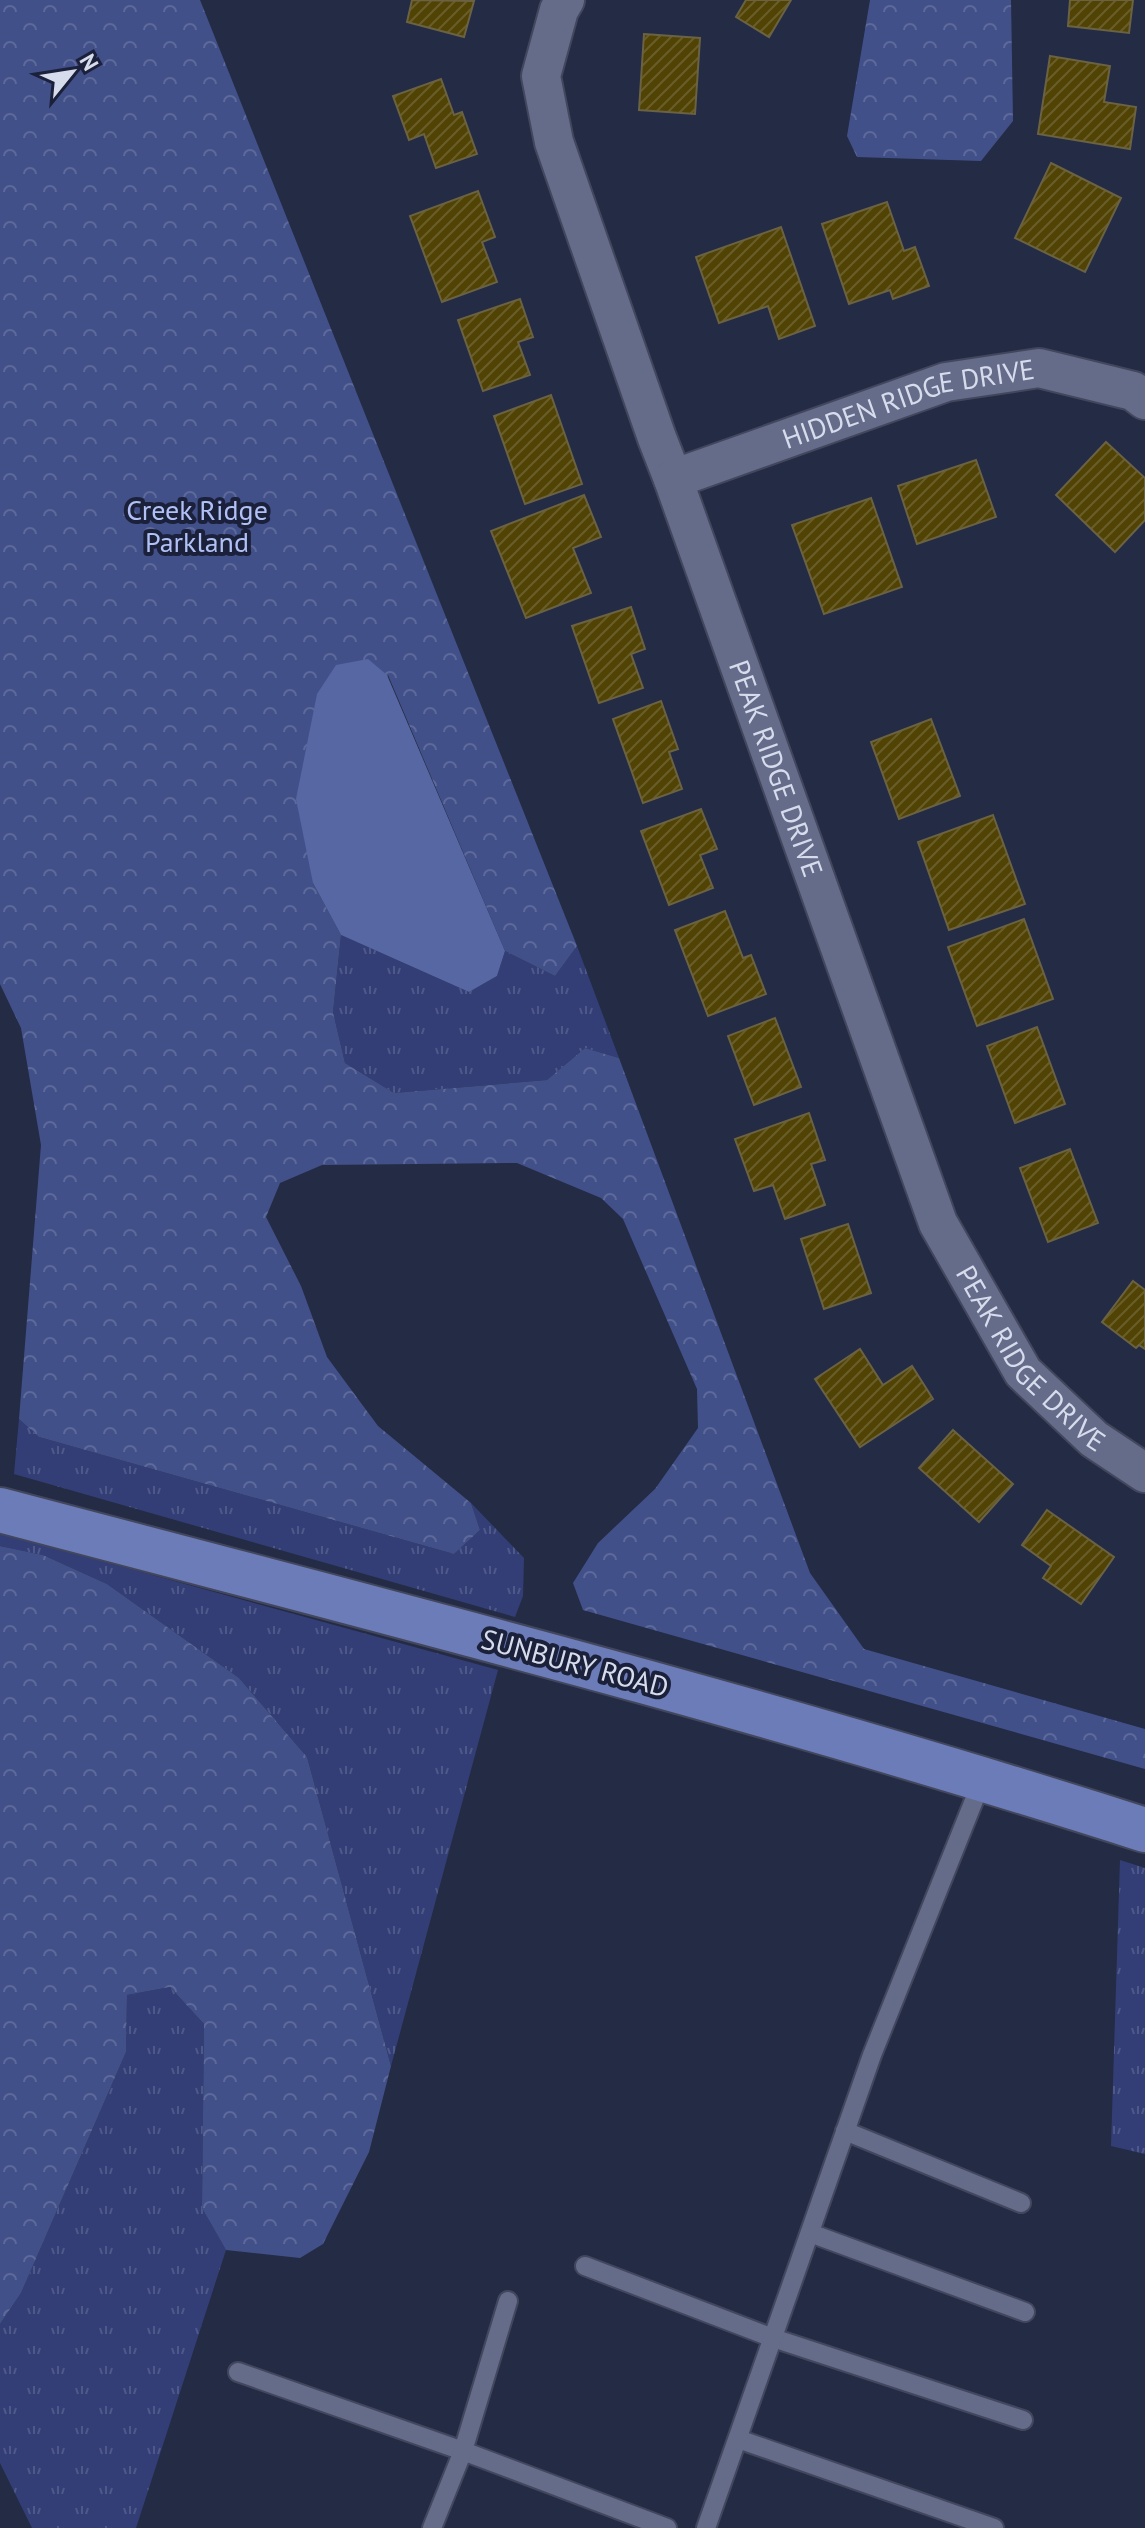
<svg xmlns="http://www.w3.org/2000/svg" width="1145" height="2528" font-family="'PT Sans',sans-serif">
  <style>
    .grass { fill: url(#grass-tufts) }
    .forest { fill: url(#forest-crowns) }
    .water { fill: #5767a3 }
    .building { fill: url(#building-hatch); stroke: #6a6242; stroke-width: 2 }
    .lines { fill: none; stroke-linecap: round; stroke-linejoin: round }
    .lane-casing { stroke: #42475d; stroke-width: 22 }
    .street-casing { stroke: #42475d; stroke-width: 42 }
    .primary-casing { stroke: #42475d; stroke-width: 48 }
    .lane { stroke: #646c8a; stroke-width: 18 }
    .street { stroke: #646c8a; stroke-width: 38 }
    .primary { stroke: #6c7cb8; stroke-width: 44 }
    .labels { text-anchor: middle; stroke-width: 8; stroke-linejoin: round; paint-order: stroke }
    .street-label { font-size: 28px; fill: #d7dced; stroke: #1b213a }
    .park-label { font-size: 28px; fill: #b1c1f5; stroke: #1b213a }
  </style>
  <defs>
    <pattern id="grass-tufts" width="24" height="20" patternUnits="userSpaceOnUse" patternTransform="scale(2)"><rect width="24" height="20" fill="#323e75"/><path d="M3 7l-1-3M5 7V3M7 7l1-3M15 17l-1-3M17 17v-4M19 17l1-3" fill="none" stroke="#4f5989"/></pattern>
    <pattern id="forest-crowns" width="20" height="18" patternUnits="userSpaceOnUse" patternTransform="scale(2)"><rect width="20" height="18" fill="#42508a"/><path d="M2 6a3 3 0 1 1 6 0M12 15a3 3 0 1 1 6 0" fill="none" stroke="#5d699b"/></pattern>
    <pattern id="building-hatch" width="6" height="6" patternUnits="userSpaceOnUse" patternTransform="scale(2)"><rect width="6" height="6" fill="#514304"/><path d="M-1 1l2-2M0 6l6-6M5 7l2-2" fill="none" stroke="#695e29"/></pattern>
  </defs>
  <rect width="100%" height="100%" fill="#242b45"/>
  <g class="grass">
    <polygon points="341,935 469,992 497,976 505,951 555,976 577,946 619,1058 585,1048 547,1080 394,1093 345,1063 333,1012"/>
    <polygon points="19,1419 39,1437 454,1554 480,1530 471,1503 524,1558 523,1596 515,1617 14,1474"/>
    <polygon points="0,1533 498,1670 391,2066 307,1757 239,1678 107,1584 43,1555 0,1546"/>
    <polygon points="1120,1860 1145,1868 1145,2154 1111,2146"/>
    <polygon points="170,1987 204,2024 202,2208 226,2250 136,2528 32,2528 0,2463 0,2324 21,2293 126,2052 127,1995"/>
  </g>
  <g class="forest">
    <polygon points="0,0 200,0 577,946 555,976 505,951 388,675 313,883 341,935 333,1012 345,1063 394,1093 547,1080 585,1048 619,1058 810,1573 864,1649 1145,1729 1145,1769 583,1610 573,1583 598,1543 655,1489 698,1428 697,1389 623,1219 601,1198 517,1163 322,1165 280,1183 266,1217 301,1286 327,1357 378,1426 471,1503 480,1530 454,1554 39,1437 19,1419 41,1145 21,1028 0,984"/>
    <polygon points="870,0 1011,0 1013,121 981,161 857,157 847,136"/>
    <polygon points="0,1546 43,1555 107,1584 239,1678 307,1757 391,2066 369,2152 323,2244 300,2258 226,2250 202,2208 204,2024 170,1987 127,1995 126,2052 21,2293 0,2324"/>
  </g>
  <polygon class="water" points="368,659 387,675 505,951 497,976 469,992 341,935 313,883 296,799 317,694 336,665"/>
  <g class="building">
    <polygon points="412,0 474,1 464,37 407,22"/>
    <polygon points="746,0 791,0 769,37 736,17"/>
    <polygon points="1070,0 1133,0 1129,33 1068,26"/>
    <polygon points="644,34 700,38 695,114 639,110"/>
    <polygon points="1050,56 1110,66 1104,102 1136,107 1130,149 1038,134"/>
    <polygon points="441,79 454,115 462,112 477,154 436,168 424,134 409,140 393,96"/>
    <polygon points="1051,163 1121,198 1085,272 1015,238"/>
    <polygon points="478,191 495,237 482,242 497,282 442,302 410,216"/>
    <polygon points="887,202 904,251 915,247 929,286 893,299 890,290 849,304 822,224"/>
    <polygon points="781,227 815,326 779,339 768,306 719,323 696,257"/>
    <polygon points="520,299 533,337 518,342 530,375 483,391 458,320"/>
    <polygon points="551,395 582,484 525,504 494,416"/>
    <polygon points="1106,442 1145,478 1145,520 1115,552 1056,495"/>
    <polygon points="976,460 996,517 917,544 898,486"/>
    <polygon points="584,495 601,537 573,548 591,593 526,618 491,531"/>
    <polygon points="871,498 902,587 824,614 792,525"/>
    <polygon points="631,607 645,649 631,654 643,688 599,703 572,626"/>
    <polygon points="661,701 678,749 669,752 682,789 643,803 613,719"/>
    <polygon points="931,719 960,796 899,819 871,742"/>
    <polygon points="701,809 717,849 700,855 713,888 669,905 641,831"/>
    <polygon points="993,815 1025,904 949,930 918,842"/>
    <polygon points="725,911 743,958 751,955 766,994 708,1016 675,930"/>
    <polygon points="1024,919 1053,999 977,1026 948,947"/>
    <polygon points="775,1018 801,1087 754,1105 728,1036"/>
    <polygon points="1037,1027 1065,1104 1015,1123 987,1046"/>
    <polygon points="809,1113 825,1160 811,1164 825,1205 785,1219 773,1185 754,1191 735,1139"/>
    <polygon points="1070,1149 1098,1223 1048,1242 1020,1168"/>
    <polygon points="848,1224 871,1293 824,1309 801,1239"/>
    <polygon points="1133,1281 1145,1290 1145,1349 1139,1345 1136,1348 1102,1322"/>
    <polygon points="860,1349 883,1385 912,1366 933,1399 860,1447 815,1379"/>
    <polygon points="953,1430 1013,1484 979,1522 919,1468"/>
    <polygon points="1047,1510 1114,1557 1081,1604 1043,1578 1051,1566 1022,1545"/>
  </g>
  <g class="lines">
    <defs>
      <g id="lane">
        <polyline points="845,2131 1021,2203"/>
        <polyline points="810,2233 1025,2312"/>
        <polyline points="585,2266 773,2338 1023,2420"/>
        <polyline points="238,2372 463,2451 667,2528"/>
        <polyline points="738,2439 994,2528"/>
        <polyline points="432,2528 463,2451 508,2301"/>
        <polyline points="706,2528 872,2055 983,1778"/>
      </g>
      <g id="street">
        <path id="s1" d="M565,0L559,10L541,76L554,142L657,438L673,479L938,1223L1023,1372L1094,1439L1145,1473"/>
        <path id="s2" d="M673,479L946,382L1039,368L1133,391L1145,400"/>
      </g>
      <path id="primary" d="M0,1510C383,1611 768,1709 1145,1830"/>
    </defs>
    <use href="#lane" class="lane-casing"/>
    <use href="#street" class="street-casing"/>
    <use href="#primary" class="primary-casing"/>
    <use href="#lane" class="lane"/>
    <use href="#street" class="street"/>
    <use href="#primary" class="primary"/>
  </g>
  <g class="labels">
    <g class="street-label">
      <text dy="10" stroke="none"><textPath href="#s2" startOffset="248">HIDDEN RIDGE DRIVE</textPath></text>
      <text dy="10" stroke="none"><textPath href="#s1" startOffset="812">PEAK RIDGE DRIVE</textPath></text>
      <text dy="10" stroke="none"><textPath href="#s1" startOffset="1460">PEAK RIDGE DRIVE</textPath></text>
      <text transform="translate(575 1663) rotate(15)" y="10">SUNBURY ROAD</text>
    </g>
    <g class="park-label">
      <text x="197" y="520">Creek Ridge<tspan x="197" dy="32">Parkland</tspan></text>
    </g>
  </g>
  <g transform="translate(72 72) rotate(60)" stroke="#1b213a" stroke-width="6" paint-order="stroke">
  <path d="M0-6L14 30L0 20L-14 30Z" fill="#d7dced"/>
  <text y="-12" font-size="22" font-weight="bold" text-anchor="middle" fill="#d7dced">N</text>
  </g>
</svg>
